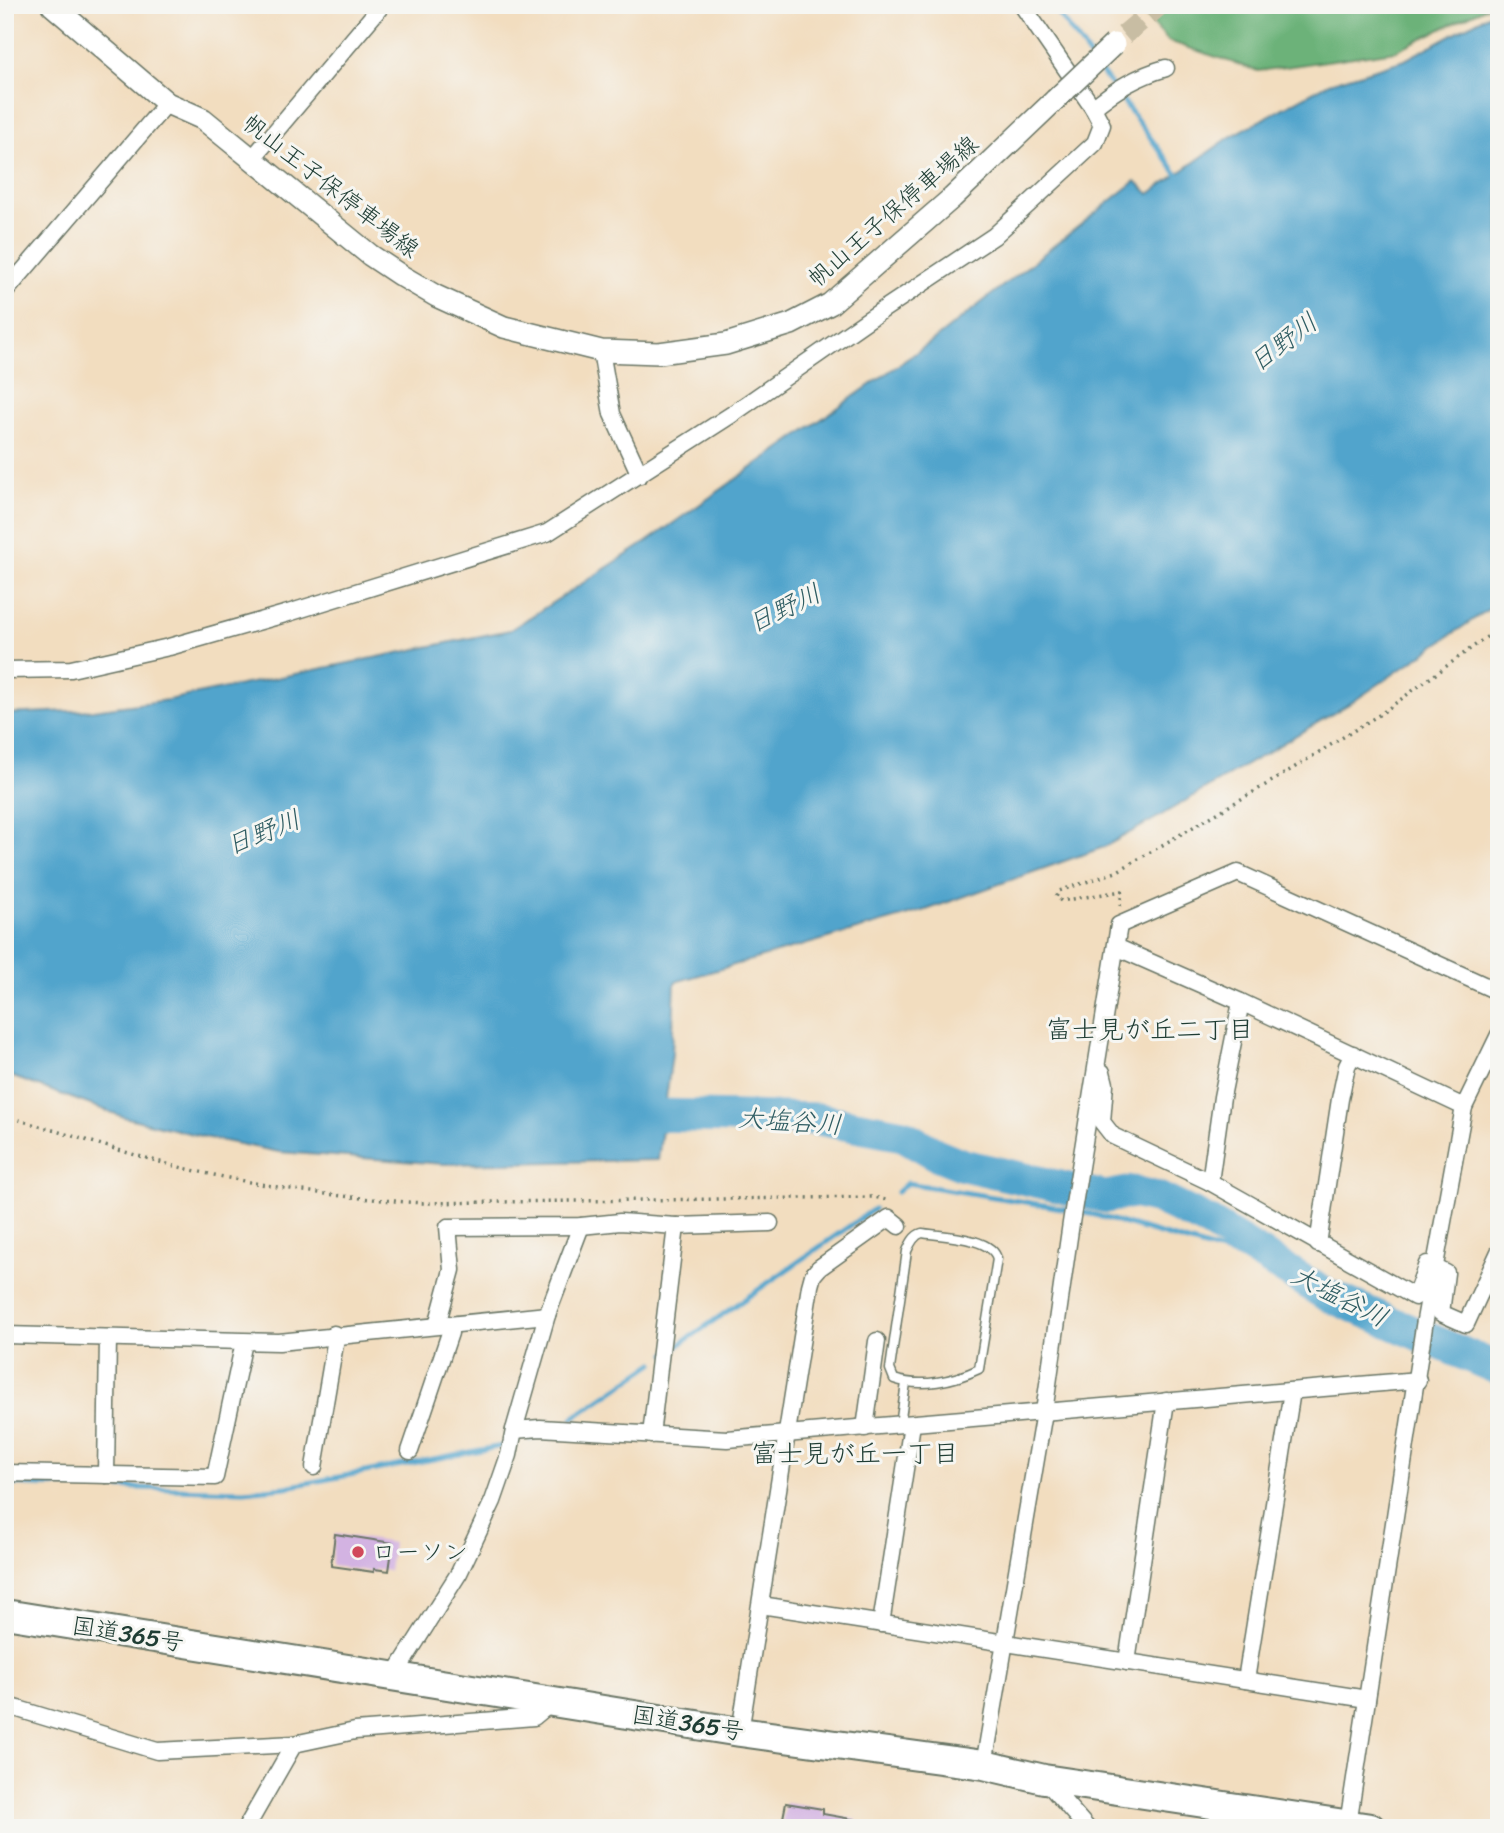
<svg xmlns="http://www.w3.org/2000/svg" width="1504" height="1833" font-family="Sriracha,'Klee One',sans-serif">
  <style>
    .forest { fill: #6cb279; stroke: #467856; stroke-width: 2 }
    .water { fill: #51a4cc; stroke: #387080; stroke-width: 2 }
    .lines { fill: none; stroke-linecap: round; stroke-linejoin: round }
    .stream { stroke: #51a4cc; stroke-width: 5 }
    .river { stroke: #51a4cc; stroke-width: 33 }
    .building { fill: #d3b3e2 }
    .secondary-tunnel { stroke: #c8bda3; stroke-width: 21; stroke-dasharray: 21 10; stroke-linecap: butt }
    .lane-casing { stroke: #697565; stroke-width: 11 }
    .street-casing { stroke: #697565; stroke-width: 19 }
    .secondary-casing { stroke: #697565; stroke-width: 24 }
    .highway-casing { stroke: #697565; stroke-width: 32 }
    .path { stroke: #697565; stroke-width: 3.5; stroke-dasharray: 2 5; stroke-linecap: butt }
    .lane { stroke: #fff; stroke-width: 8 }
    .street { stroke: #fff; stroke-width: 16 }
    .secondary { stroke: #fff; stroke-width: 21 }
    .highway { stroke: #fff; stroke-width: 28 }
    .secondary-bridge-casing { stroke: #697565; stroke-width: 24; stroke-linecap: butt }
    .secondary-bridge { stroke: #fff; stroke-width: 21 }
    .poi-dot { fill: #d1495b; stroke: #f6f6f2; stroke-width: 2.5 }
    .labels { text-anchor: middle; stroke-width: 6; stroke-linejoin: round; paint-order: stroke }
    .street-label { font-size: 24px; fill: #1f3d34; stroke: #f6f6f2 }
    .poi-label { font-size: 24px; fill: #1f3d34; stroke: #f6f6f2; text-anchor: start }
    .water-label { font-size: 26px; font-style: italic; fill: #2e5c62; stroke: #f6f6f2 }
    .neighbourhood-label { font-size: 26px; fill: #1f3d34; stroke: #f6f6f2 }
  </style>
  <rect width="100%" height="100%" fill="#f6f6f2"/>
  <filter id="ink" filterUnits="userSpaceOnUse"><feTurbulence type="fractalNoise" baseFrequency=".0143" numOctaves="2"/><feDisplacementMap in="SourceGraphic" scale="14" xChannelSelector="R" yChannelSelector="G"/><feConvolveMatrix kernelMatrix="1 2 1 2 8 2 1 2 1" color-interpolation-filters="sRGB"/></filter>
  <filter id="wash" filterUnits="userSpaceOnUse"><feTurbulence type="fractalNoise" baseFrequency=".00686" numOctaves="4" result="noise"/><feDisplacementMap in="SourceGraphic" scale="28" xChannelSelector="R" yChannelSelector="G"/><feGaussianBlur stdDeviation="1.57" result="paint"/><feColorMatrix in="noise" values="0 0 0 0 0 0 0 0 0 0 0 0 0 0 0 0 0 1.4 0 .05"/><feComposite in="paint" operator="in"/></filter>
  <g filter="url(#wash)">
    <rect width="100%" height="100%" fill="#f2ddbf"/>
    <polygon class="forest" points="1136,5 1491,5 1395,51 1258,71 1168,41"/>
    <polygon class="water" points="1499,9 1499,602 1354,701 1153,820 1104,847 923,911 675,982 672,1054 658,1160 444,1164 279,1152 209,1138 124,1117 5,1074 5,714 93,710 168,700 510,630 645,543 934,340 1136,181 1149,194 1230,137 1329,83 1405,60"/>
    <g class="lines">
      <g class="stream">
        <polyline points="1052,5 1091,58"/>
        <polyline points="1097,66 1181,179"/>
        <polyline points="897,1192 907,1183 1050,1206 1095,1215 1287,1271"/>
        <polyline points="666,1354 874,1209"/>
        <polyline points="573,1418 654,1363"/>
        <polyline points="530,1439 541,1436"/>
        <polyline points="5,1484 244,1491 286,1487 502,1446"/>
      </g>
      <polyline class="river" points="618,1114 818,1119 903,1135 936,1154 963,1165 1106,1197 1133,1192 1158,1198 1208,1222 1325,1294 1499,1369"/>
    </g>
    <g id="blocks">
      <g class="building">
        <polygon points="335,1534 393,1543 389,1571 374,1569 374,1572 331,1566"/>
        <polygon points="786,1803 823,1809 823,1814 857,1820 857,1828 781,1828"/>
      </g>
    </g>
  </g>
  <g filter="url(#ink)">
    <use href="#blocks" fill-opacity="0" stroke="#697565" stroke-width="2"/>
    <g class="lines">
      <polyline class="secondary-tunnel" points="1124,35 1160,5"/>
      <defs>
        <g id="lane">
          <path d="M922,1233C941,1236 993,1237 997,1259L979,1369C954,1381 921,1388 894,1379L890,1369L907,1251C910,1244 914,1235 922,1233Z"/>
          <polyline points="900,1425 906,1383"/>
        </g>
        <g id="street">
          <path d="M1093,108C1115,89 1138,76 1166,68"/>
          <polyline points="252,159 382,5"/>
          <polyline points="5,292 167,103"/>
          <polyline points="601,351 612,414 640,475"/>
          <polyline points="5,670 71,669 169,647 285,614 547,533 731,415 866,321 994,236 1095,143 1102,125 1093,108 1022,5"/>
          <polyline points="1116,947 1241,1002 1464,1107"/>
          <polyline points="1102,1072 1105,1084 1102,1122 1113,1136 1210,1182 1415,1297 1427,1264 1446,1273 1441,1313 1466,1324 1499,1252"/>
          <polyline points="1210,1182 1222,1097 1241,1002"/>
          <polyline points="1318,1244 1340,1099 1347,1066 1353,1054"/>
          <polyline points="437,1325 452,1270 448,1227 581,1226 620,1222 676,1226 770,1223"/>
          <polyline points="5,1335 279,1342 547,1315"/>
          <polyline points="865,1428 877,1341"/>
          <polyline points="514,1430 540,1428 727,1439 1418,1380"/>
          <polyline points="651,1435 676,1226"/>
          <polyline points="410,1451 450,1333 449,1324"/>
          <polyline points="314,1467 335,1344 334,1334"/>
          <polyline points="5,1473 215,1477 244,1342"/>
          <polyline points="106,1475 108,1338"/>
          <polyline points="761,1605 1367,1699"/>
          <polyline points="881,1624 912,1424"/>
          <polyline points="1127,1662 1166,1401"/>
          <polyline points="394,1676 459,1573 493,1501 509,1455 514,1430 547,1315 581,1226"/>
          <polyline points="1246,1680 1292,1391"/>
          <polyline points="5,1705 157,1751 294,1744 355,1731 534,1717 552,1702"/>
          <polyline points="740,1732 810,1286 813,1275 819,1268 889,1218 899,1226"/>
          <polyline points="984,1765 1044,1412 1071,1223 1119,925 1238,873 1499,992"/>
          <polyline points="1045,1780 1087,1828"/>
          <polyline points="1348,1824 1425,1320 1464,1107 1499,1035"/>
          <polyline points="246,1828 294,1744"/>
        </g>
        <polyline id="secondary" points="52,5 167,103 203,119 370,255 400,275 436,296 504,327 601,351 659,353 726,344 791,324 830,304 952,198 1055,100"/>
        <polyline id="highway" points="5,1614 740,1732 984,1765 1044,1779 1371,1828"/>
      </defs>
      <use href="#lane" class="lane-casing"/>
      <use href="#street" class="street-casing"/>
      <use href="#secondary" class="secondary-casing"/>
      <use href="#highway" class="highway-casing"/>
      <g class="path">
        <polyline points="1120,906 1122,891 1061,901 1056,897 1059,891 1116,872 1279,777 1382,713 1499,628"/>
        <path d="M5,1116C62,1132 118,1151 175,1166C256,1186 340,1198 423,1203L874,1197L890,1201"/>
      </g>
      <use href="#lane" class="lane"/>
      <use href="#street" class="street"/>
      <use href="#secondary" class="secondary"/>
      <use href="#highway" class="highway"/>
      <defs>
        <polyline id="secondary-bridge" points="1055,100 1114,44"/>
      </defs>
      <use href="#secondary-bridge" class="secondary-bridge-casing"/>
      <use href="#secondary-bridge" class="secondary-bridge"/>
    </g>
  </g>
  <circle class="poi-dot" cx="358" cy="1552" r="7"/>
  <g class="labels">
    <g class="street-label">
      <text transform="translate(331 186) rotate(38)" y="8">帆山王子保停車場線</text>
      <text transform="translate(893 211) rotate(-41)" y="8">帆山王子保停車場線</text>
      <text transform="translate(128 1634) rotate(9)" y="8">国道365号</text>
      <text transform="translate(688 1723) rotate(9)" y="8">国道365号</text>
    </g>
    <g class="poi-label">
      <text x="372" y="1560">ローソン</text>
    </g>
    <g class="water-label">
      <text transform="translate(1283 342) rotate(-37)" y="9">日野川</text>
      <text transform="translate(784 608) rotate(-26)" y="9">日野川</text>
      <text transform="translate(263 832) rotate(-22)" y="9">日野川</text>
      <text transform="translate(790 1121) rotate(4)" y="9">大塩谷川</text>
      <text transform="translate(1340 1296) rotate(27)" y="9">大塩谷川</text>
    </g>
    <g class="neighbourhood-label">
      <text x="1150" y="1038">富士見が丘二丁目</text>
      <text x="855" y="1462">富士見が丘一丁目</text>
    </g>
  </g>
  <rect width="1504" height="1833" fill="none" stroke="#f6f6f2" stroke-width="28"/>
</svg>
